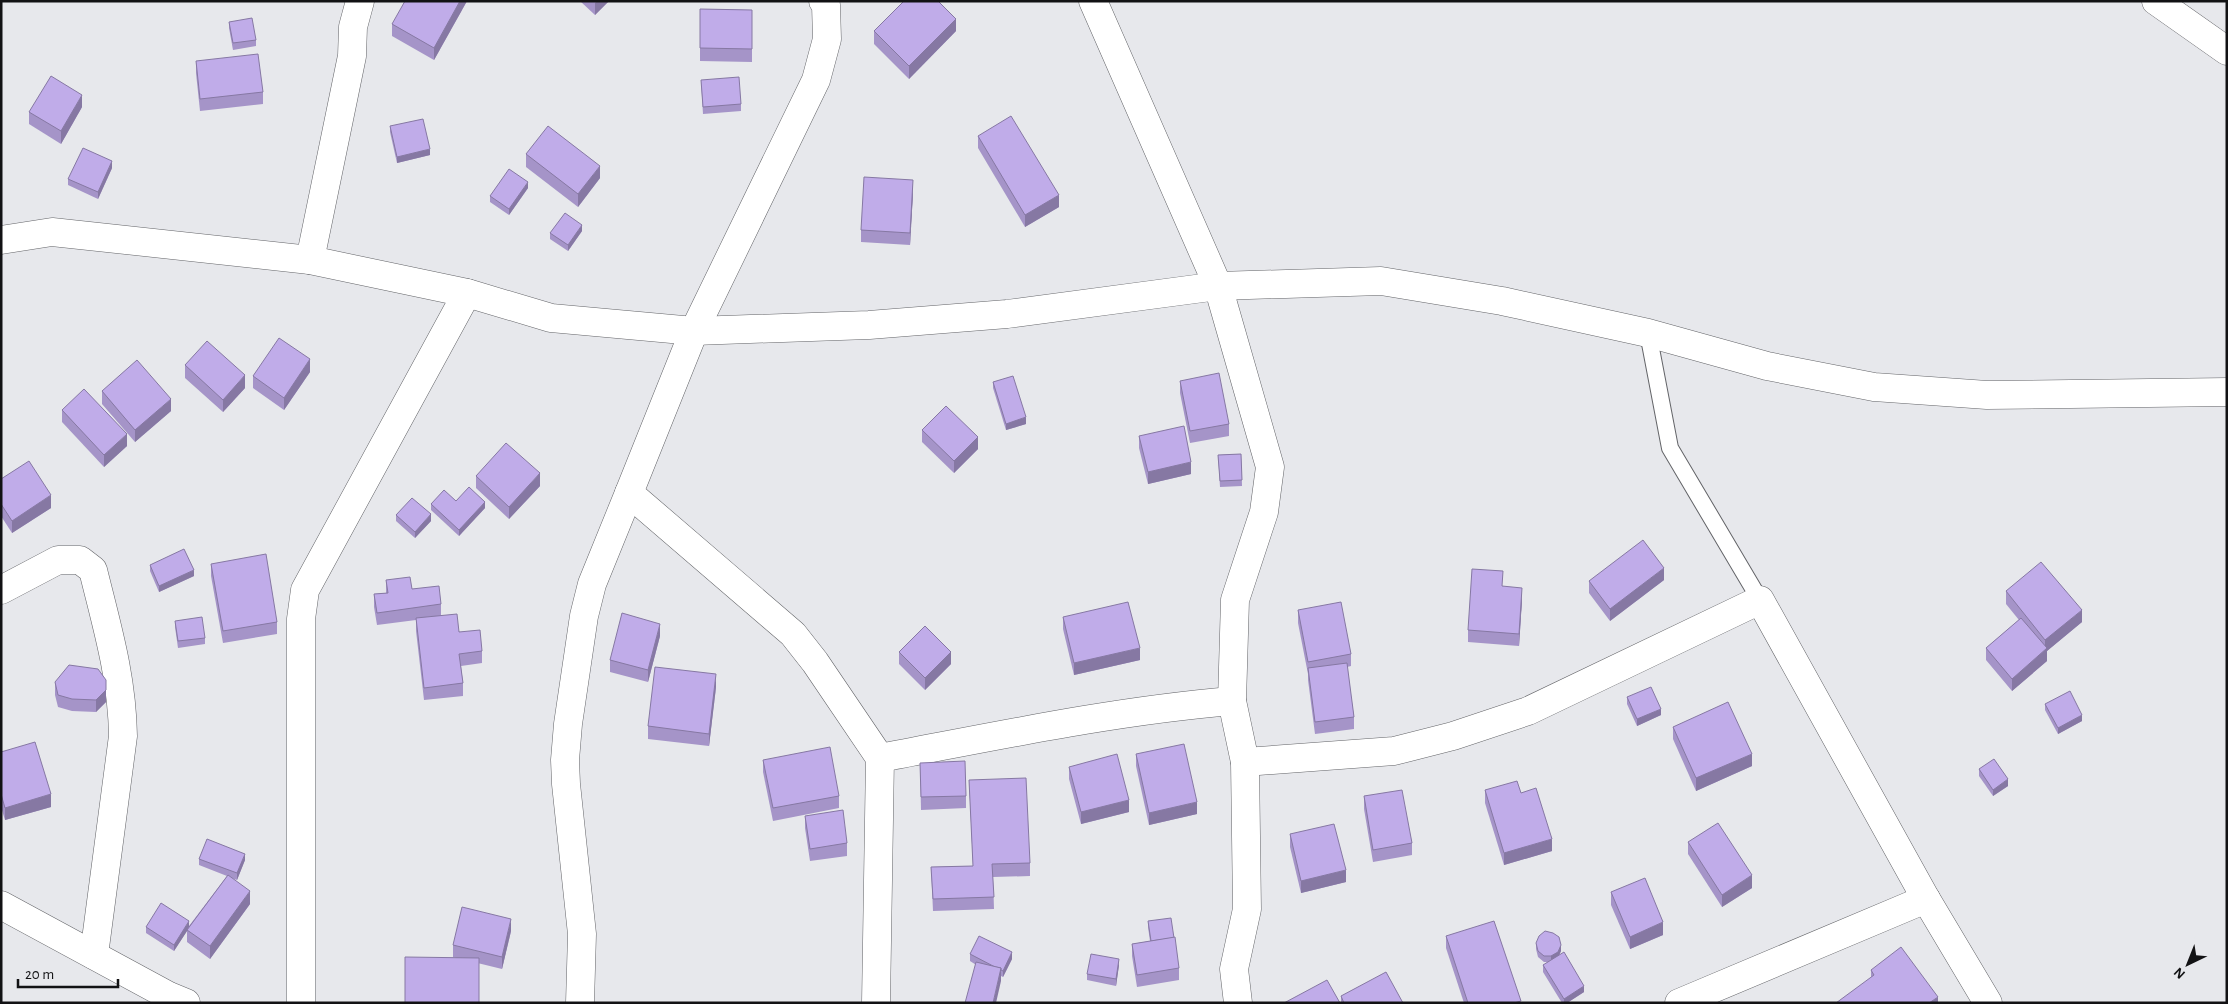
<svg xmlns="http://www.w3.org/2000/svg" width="2228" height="1004" font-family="'Alegreya Sans',sans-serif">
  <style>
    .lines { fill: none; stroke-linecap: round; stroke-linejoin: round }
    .lane-casing { stroke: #636468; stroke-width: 18 }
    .street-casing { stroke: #636468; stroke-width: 29 }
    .secondary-casing { stroke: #636468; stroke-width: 29 }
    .lane { stroke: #fff; stroke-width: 16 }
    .street { stroke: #fff; stroke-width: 28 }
    .secondary { stroke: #fff; stroke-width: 28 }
    .wall { fill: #a594c8 }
    .shaded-wall { fill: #8678a3 }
    .building { fill: #c0ace9; stroke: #8678a3 }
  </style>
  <rect width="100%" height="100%" fill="#e7e8ec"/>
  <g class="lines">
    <defs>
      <polyline id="lane" points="1648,333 1670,448 1760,600"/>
      <g id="street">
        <polyline points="823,1 826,5 827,39 816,80 694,331 629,493 793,634 815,662 880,758 876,1003"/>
        <polyline points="1093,1 1218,286 1270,467 1264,512 1235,600 1232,701 1245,762 1247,909 1234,969 1238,1003"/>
        <polyline points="2156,1 2227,51"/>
        <polyline points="310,260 352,56 353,27 360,1"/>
        <path d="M1,590L58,560H80L93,570C107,627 122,676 123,736L94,955"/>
        <path d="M880,758C997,736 1113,711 1232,701"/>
        <polyline points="1245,762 1394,751 1453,736 1528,711 1760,600 1926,899 1988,1003"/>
        <polyline points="1,905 169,996 186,1003"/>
        <polyline points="301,1003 301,619 305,590 467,293"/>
        <polyline points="580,1003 582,934 566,784 565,760 568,724 584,616 592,584 629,493"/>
        <polyline points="1679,1003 1926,899"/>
      </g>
      <polyline id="secondary" points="1,240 52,232 310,260 467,293 551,318 694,331 869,325 1007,314 1218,286 1381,281 1502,301 1648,333 1767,366 1874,387 1987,395 2227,392"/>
    </defs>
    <use href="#lane" class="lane-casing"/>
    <use href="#street" class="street-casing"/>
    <use href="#secondary" class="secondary-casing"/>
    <use href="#lane" class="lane"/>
    <use href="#street" class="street"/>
    <use href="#secondary" class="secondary"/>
  </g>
  <g class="wall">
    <polygon points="467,1 434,60 392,36 392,24"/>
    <polygon points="580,1 609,1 595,15"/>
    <polygon points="700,9 752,10 752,62 700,61"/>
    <polygon points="229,22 256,40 256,46 233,50 229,28"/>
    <polygon points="874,31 956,31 909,79 874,44"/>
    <polygon points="196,61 263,92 263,104 200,111 196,73"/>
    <polygon points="701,80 741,104 741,111 703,114"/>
    <polygon points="82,107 61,144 29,124 29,112"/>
    <polygon points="390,126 430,155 397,163 390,132"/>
    <polygon points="978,136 1059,207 1025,227 978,148"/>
    <polygon points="526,154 600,178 578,207 526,167"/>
    <polygon points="112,168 98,199 68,185 68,179"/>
    <polygon points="528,188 509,215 490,202 490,196"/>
    <polygon points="913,193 910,245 861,242 861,230"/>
    <polygon points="582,231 568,251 550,239 550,233"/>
    <polygon points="185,365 245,388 223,412 185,378"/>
    <polygon points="310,372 284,410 253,388 253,376"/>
    <polygon points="1180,381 1229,424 1229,436 1190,443 1180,393"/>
    <polygon points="993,382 1026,424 1006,430 993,388"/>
    <polygon points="102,391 171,411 135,442 102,404"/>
    <polygon points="62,410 127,446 104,467 62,422"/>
    <polygon points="922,430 978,449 954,473 922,442"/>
    <polygon points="1139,436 1191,474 1148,484 1139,448"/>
    <polygon points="1241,454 1242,486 1220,487 1218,455"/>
    <polygon points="476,476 540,486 509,519 476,488"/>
    <polygon points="1,479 51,508 12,533 1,516"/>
    <polygon points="431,504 485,508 459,536 431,510"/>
    <polygon points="396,515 431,521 415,538 396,521"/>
    <polygon points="211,564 277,622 277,634 223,643 211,576"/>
    <polygon points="150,565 194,576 159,592 150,571"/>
    <polygon points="386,580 412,589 441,604 441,616 482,651 482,663 461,666 463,683 463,696 424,700 416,631 416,620 377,625 374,607 374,594 386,593"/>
    <polygon points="1664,580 1610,621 1589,593 1589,581"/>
    <polygon points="1503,586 1522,600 1519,646 1468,642 1468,630"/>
    <polygon points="2006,591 2082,622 2047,651 2047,661 2012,691 1986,660 1986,648 2019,620 2006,604"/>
    <polygon points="1298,610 1351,654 1351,666 1347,667 1354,717 1354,729 1315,734 1308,680 1308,674 1298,623"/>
    <polygon points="1063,617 1140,660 1074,675 1063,629"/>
    <polygon points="175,621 205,638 205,644 178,648 175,627"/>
    <polygon points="660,636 648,682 610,672 610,660"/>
    <polygon points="899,652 951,664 925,690 899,664"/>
    <polygon points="55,682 106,692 106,702 96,712 72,711 58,707 55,695"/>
    <polygon points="716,687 709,746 648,739 648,726"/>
    <polygon points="1627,697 1661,715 1637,726 1627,704"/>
    <polygon points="2045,704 2082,721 2058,734 2045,710"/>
    <polygon points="1673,727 1752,766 1696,791 1673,739"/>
    <polygon points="1,752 51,807 5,820 1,807"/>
    <polygon points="1136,754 1197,814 1149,825 1136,766"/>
    <polygon points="763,760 839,796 839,808 773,821 763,772"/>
    <polygon points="920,763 966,796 966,808 921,810"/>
    <polygon points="1069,767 1129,812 1081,824 1069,779"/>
    <polygon points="1979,769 2008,786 1993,796 1979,776"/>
    <polygon points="969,780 1030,863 1030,876 993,877 994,909 933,911 931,867 973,866"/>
    <polygon points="1485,790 1521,793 1552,851 1504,865 1485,803"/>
    <polygon points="1364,796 1412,843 1412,855 1373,862 1364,809"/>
    <polygon points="805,816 847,843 847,856 810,861 805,828"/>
    <polygon points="1290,834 1346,882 1301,893 1290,847"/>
    <polygon points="1688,842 1752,888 1722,907 1688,854"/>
    <polygon points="199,859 245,860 237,880 231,878 250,904 210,959 187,942 187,931 174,951 146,933 146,927 189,926 227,876 199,865"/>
    <polygon points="1611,892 1663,935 1630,949 1611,905"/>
    <polygon points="1148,921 1179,968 1179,980 1137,987 1132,956 1132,944 1150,941 1148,927"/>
    <polygon points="511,931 502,969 453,957 453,945"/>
    <polygon points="1446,936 1521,1003 1464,1003 1446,948"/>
    <polygon points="1536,943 1561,951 1559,955 1584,992 1567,1003 1562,1003 1543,972 1543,965 1548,962 1544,962 1538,957 1536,949"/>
    <polygon points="970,954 1012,959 1003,977 1001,976 1001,981 970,961"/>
    <polygon points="1119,965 1116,986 1087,980 1087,974"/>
    <polygon points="1871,970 1938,1003 1871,977"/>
    <polygon points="1341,996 1403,1003 1341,1003"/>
  </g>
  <g class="shaded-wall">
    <polygon points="460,1 467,1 434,60 434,48"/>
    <polygon points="597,1 609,1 595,15 595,3"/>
    <polygon points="956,19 956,31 909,79 909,66"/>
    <polygon points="82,95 82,107 61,144 61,131"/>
    <polygon points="430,149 430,155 397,163 397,157"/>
    <polygon points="112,161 112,168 98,199 98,192"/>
    <polygon points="600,166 600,178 578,207 578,194"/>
    <polygon points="913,180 913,193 910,245 910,233"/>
    <polygon points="528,182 528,188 509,215 509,209"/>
    <polygon points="1059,195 1059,207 1025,227 1025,215"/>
    <polygon points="582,225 582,231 568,251 568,245"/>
    <polygon points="310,359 310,372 284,410 284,398"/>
    <polygon points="245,375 245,388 223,412 223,400"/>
    <polygon points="171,399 171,411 135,442 135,430"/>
    <polygon points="1026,417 1026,424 1006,430 1006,424"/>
    <polygon points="127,434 127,446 104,467 104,455"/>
    <polygon points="978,437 978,449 954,473 954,461"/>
    <polygon points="1191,462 1191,474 1148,484 1148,472"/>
    <polygon points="540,473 540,486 509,519 509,507"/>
    <polygon points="51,495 51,508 12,533 12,521"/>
    <polygon points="485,502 485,508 459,536 459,530"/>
    <polygon points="431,514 431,521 415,538 415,532"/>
    <polygon points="1664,568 1664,580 1610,621 1610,609"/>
    <polygon points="194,570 194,576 159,592 159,586"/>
    <polygon points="1522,588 1522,600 1519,646 1519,634"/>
    <polygon points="2082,610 2082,622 2047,651 2047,661 2012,691 2012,679 2045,650 2045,640"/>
    <polygon points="660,624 660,636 648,682 648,670"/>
    <polygon points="1140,648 1140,660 1074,675 1074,663"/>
    <polygon points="951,652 951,664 925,690 925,678"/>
    <polygon points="716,674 716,687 709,746 709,734"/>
    <polygon points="106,680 106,702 96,712 96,700"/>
    <polygon points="1661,709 1661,715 1637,726 1637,719"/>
    <polygon points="2082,715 2082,721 2058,734 2058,728"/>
    <polygon points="1752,754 1752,766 1696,791 1696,778"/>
    <polygon points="2008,779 2008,786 1993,796 1993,790"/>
    <polygon points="51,794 51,807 5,820 5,808"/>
    <polygon points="1129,800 1129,812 1081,824 1081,812"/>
    <polygon points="1197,802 1197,814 1149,825 1149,813"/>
    <polygon points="1552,839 1552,851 1504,865 1504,853"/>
    <polygon points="245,854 245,860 237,880 237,873"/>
    <polygon points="1346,870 1346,882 1301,893 1301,881"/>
    <polygon points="1752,875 1752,888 1722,907 1722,895"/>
    <polygon points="250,891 250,904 210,959 210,946"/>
    <polygon points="511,919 511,931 502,969 502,957"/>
    <polygon points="189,921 189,927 187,930 187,931 174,951 174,945"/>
    <polygon points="1663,922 1663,935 1630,949 1630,937"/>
    <polygon points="1561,945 1561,951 1558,958 1551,962 1551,956"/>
    <polygon points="1012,952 1012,959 1003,977 1003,971"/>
    <polygon points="1119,959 1119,965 1116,986 1116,979"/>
    <polygon points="1001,968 1001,981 996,1003 993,1003"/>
    <polygon points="1584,986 1584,992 1567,1003 1564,1003 1564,999"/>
    <polygon points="1938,997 1938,1003 1929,1003"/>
  </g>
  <g class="building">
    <polygon points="405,1 460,1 434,48 392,24"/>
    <polygon points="904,1 938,1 956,19 909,66 874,31"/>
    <polygon points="700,9 752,10 752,49 700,48"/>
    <polygon points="252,18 256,40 233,43 229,22"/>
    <polygon points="258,54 263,92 200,99 196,61"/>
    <polygon points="51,76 82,95 61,131 29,112"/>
    <polygon points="739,77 741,104 703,107 701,80"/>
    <polygon points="1011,116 1059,195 1025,215 978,136"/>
    <polygon points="423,119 430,149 397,157 390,126"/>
    <polygon points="548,126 600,166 578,194 526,154"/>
    <polygon points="83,148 112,161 98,192 68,179"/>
    <polygon points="509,169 528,182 509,209 490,196"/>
    <polygon points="864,177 913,180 910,233 861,230"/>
    <polygon points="565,213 582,225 568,245 550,233"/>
    <polygon points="279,338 310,359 284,398 253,376"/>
    <polygon points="207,341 245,375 223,400 185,365"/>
    <polygon points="137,360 171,399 135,430 102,391"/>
    <polygon points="1219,373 1229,424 1190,431 1180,381"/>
    <polygon points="1013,376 1026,417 1006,424 993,382"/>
    <polygon points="84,389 127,434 104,455 62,410"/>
    <polygon points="946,406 978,437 954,461 922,430"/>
    <polygon points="1184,426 1191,462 1148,472 1139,436"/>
    <polygon points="506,443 540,473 509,507 476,476"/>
    <polygon points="1241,454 1242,480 1220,481 1218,455"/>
    <polygon points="29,461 51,495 12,521 1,504 1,479"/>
    <polygon points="469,487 485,502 459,530 431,504 444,490 456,501"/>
    <polygon points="412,498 431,514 415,532 396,515"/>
    <polygon points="1643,540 1664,568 1610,609 1589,581"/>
    <polygon points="184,549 194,570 159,586 150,565"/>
    <polygon points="266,554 277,622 223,631 211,564"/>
    <polygon points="2041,562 2082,610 2045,640 2006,591"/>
    <polygon points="1472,569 1503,571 1502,586 1522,588 1519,634 1468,630"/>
    <polygon points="410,577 412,589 439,586 441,604 377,613 374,594 388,593 386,580"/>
    <polygon points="1128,602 1140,648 1074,663 1063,617"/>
    <polygon points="1341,602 1351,654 1308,662 1298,610"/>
    <polygon points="622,613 660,624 648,670 610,660"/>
    <polygon points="457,614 459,632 480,630 482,651 459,654 463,683 424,688 416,618"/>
    <polygon points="202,617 205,638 178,641 175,621"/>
    <polygon points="2021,618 2047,648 2012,679 1986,648"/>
    <polygon points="925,626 951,652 925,678 899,652"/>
    <polygon points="1347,663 1354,717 1315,722 1308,668"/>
    <polygon points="69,665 98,669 106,680 106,690 96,700 72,699 58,695 55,682"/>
    <polygon points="655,667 716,674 709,734 648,726"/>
    <polygon points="1651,687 1661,709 1637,719 1627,697"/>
    <polygon points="2070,691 2082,715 2058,728 2045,704"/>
    <polygon points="1728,702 1752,754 1696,778 1673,727"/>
    <polygon points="35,742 51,794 5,808 1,794 1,752"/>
    <polygon points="1184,744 1197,802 1149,813 1136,754"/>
    <polygon points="830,747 839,796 773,808 763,760"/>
    <polygon points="1117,754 1129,800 1081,812 1069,767"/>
    <polygon points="1994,759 2008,779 1993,790 1979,769"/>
    <polygon points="965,761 966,796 921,797 920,763"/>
    <polygon points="1026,778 1030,863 992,864 994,897 933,899 931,867 973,866 969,780"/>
    <polygon points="1517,781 1521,793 1536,788 1552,839 1504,853 1485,790"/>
    <polygon points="1402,790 1412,843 1373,850 1364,796"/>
    <polygon points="843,810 847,843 810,849 805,816"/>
    <polygon points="1718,823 1752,875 1722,895 1688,842"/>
    <polygon points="1334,824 1346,870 1301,881 1290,834"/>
    <polygon points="207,839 245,854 237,873 199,859"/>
    <polygon points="228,875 250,891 210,946 187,930"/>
    <polygon points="1645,878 1663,922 1630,937 1611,892"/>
    <polygon points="161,903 189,921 174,945 146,927"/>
    <polygon points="462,907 511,919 502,957 453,945"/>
    <polygon points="1171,918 1174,938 1151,941 1148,921"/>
    <polygon points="1494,921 1521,1001 1514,1003 1468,1003 1446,936"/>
    <polygon points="1545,931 1553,933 1559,937 1561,945 1558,952 1551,956 1544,956 1538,951 1536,943 1539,936"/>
    <polygon points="979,936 1012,952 1003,971 1001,970 1001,968 995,967 970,954"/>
    <polygon points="1175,937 1179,968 1137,975 1132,944"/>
    <polygon points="1901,947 1938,997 1929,1003 1836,1003 1874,975 1871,970"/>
    <polygon points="1564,952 1584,986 1564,999 1543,965"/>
    <polygon points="1091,954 1119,959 1116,979 1087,974"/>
    <polygon points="405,957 479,958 479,1003 405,1003"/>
    <polygon points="976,962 1001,968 993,1003 965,1003"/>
    <polygon points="1386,972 1403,1003 1344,1003 1341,996"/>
    <polygon points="1327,980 1340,1003 1284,1003"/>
  </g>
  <rect width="2228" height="1004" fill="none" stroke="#121214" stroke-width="5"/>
  <g transform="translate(2188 964) rotate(223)" stroke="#e7e8ec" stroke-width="4" paint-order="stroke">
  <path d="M0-4L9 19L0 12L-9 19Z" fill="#121214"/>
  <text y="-8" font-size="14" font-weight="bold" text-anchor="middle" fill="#121214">N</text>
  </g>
  <path d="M18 979v8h100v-8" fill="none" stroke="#121214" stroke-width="2.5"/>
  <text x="25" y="979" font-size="15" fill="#121214" stroke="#e7e8ec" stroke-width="4" paint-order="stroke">20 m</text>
</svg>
